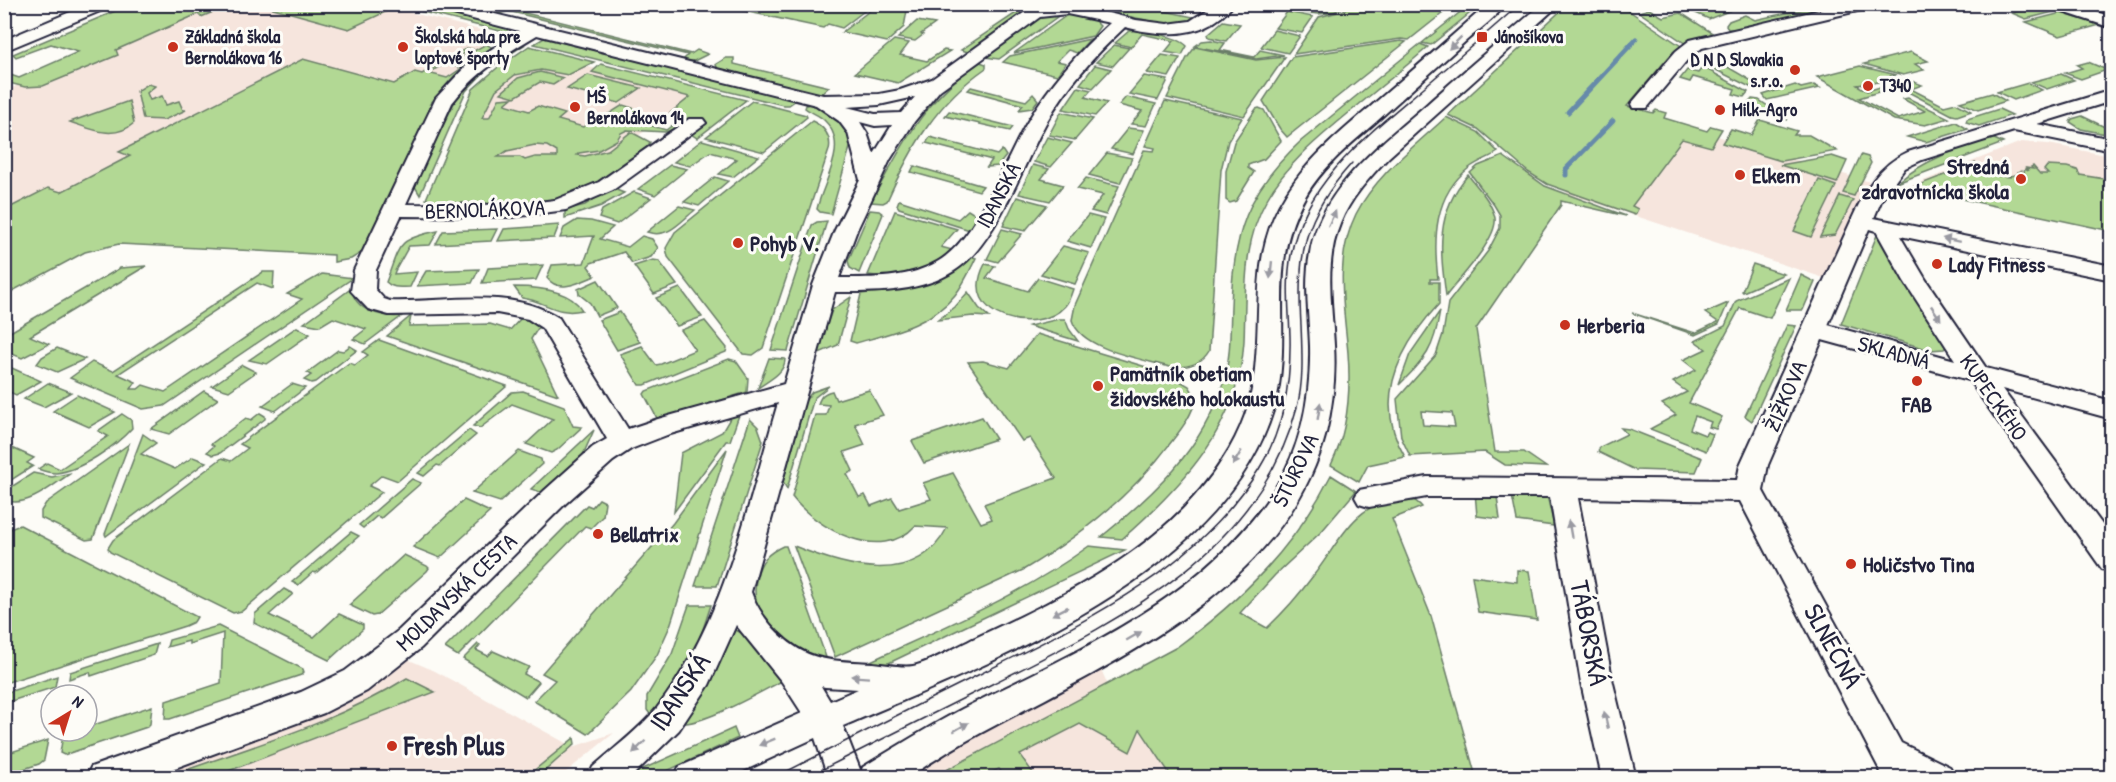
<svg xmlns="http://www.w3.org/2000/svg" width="2116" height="782" font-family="'Patrick Hand',sans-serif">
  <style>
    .built { fill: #f6e5dd }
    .green { fill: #b2d894; stroke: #6a7d68; stroke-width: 1.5; fill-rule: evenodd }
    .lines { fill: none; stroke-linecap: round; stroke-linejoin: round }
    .stream { stroke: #668aaa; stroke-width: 5 }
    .minor-casing { stroke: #22223b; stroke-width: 4 }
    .minor { fill: #fdfcf7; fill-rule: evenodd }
    .tram { stroke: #22223b; stroke-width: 1.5 }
    .oneway { fill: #9a9aa2 }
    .poi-dot { fill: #c8321e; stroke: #fdfcf7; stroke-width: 2 }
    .labels { text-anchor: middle; stroke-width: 6; stroke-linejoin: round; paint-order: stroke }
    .far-poi-label { font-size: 18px; font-weight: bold; fill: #22223b; stroke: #fdfcf7; text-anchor: start }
    .poi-label { font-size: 22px; font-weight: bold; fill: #22223b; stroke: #fdfcf7; text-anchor: start }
    .street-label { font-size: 22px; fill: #22223b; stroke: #fdfcf7 }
    .near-street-label { font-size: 27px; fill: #22223b; stroke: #fdfcf7 }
    .near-poi-label { font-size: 27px; font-weight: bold; fill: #22223b; stroke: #fdfcf7; text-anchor: start }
  </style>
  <rect width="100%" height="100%" fill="#fdfcf7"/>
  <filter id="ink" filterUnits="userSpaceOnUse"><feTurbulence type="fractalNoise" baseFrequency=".0167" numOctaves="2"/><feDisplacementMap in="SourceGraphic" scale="12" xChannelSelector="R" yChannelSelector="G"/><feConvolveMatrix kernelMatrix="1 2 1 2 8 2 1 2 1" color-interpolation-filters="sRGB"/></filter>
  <g filter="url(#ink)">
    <g class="built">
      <polygon points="144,5 381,5 496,34 483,42 493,48 454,76 411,126 5,237 5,91 99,50"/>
      <polygon points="508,64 584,66 698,93 603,161 448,163"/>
      <polygon points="1634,111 1880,185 1836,282 1566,193"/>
      <polygon points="2021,142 2048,144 2111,156 2111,231 1908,187"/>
      <polygon points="393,653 435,671 573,747 614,733 560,777 103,778"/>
      <polygon points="1096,658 1107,683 1172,777 875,778"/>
    </g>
    <g class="green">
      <polygon points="132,4 230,5 201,17 198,14 116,50 118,55 43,86 25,87 5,82 5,73 19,78 78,52 51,44 16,57 13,54"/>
      <polygon points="381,4 394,8 349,29 262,5"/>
      <polygon points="1083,4 1170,5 1165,11 1198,18 1198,20 1167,24 1079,7"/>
      <polygon points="1619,4 1681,46 1673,52 1627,106 1653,113 1656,110 1666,113 1664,118 1707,131 1711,126 1722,129 1711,147 1682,139 1632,206 1638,209 1635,215 1547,184 1528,172 1478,129 1448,115 1567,5"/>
      <polygon points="500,5 515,5 509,9 691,54 697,50 708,54 694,61 682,61 688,55 508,11 495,15 494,9"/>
      <polygon points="716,5 872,5 842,28 828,24 823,28"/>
      <polygon points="877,5 908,5 904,27 887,42 842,32"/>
      <polygon points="1028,5 1037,5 968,52 961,50"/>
      <path d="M1292,5V4L1345,5C1332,19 1305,13 1288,10Z"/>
      <polygon points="1351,5 1351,4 1453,5 1409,40 1401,39 1294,54 1319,17 1342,11"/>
      <polygon points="1469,5 1480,5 1431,45 1422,43"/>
      <polygon points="1718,5 1726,5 1734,9 1709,19 1691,11"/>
      <polygon points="1822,5 1847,5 1739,29 1728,29 1726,25 1729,21 1745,15 1755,20"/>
      <polygon points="2010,5 2036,5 2053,12 2026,19 2012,13 2022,10"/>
      <polygon points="431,9 505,28 512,34 419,11"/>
      <polygon points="1649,9 1663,17 1681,13 1714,34 1686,44 1639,12"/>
      <polygon points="1064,12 999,59 985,57 1041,17"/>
      <polygon points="1287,12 1313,17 1302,33 1275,28"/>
      <polygon points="1070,13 1094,20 1100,26 1093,36 1014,53"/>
      <polygon points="2061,13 2064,14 2100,25 2060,36 2026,22"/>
      <polygon points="917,21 935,24 921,34 923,35 915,41 898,38"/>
      <polygon points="1223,21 1240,24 1226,41 1209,37 1208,34"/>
      <polygon points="1274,30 1300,36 1288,53 1261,47"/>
      <path d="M1129,31C1142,30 1178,36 1187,46L1182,55L1165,52L1174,41L1142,34L1131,47L1115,43Z"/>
      <polygon points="544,38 796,100 789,105 783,105 534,44"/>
      <polygon points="1090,39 1077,53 1068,50 1057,61 1066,63 1057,75 1003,62 1010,56"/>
      <polygon points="894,40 909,43 900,55 927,61 944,50 950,51 898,83 855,73"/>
      <polygon points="1211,40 1225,43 1220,50 1254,57 1260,50 1284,55 1256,59 1195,46 1202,41"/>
      <polygon points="1401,41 1406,42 1287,137 1280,129 1263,101 1292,57"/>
      <polygon points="486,44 493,48 454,76 430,104 433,104 366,250 351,259 334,262 334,255 119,244 85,252 5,295 5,210 48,188 61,192 130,156 119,152 303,59 394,84 415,72 422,74 467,48 472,49 428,73 447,78 462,68 449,65"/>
      <polygon points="519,44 524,45 487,69 466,91 420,195 414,185 462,87"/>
      <path d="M1420,44L1428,47C1403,69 1377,90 1351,111C1320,137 1287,163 1267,199C1242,243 1246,292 1244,341C1239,427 1182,486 1122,539L1101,537C1153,495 1203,449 1223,383C1231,358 1230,332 1231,306C1233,234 1247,191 1301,141Z"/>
      <polygon points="1114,45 1129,48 1113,66 1096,62"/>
      <path d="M529,46L594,62L568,75L541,70L515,75L496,90L482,118H489L499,99L512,98L505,104L529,111L538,106L565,114L558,120L583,127L592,121L596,122L623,105L639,110L635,113L627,111L617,118L630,122L640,115L660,120L652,126L666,130L682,118L669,114L690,97L592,72L601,64L746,100L697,138L691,134L689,122L666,132L627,130L621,133L617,140L599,150L579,153L577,155L585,156L608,150L631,132L650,142L646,149C631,160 615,175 598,184C550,208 477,213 426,199L473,89L497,68ZM535,145L547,146L557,152V157H535L525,160L520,157H498L507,151Z"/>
      <polygon points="1195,47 1256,60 1285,57 1244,116 1167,98 1187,58"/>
      <polygon points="1911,52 1928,61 1915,64 1924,70 1903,75 1864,64"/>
      <polygon points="1162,55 1180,58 1169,77 1147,73"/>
      <polygon points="726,58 734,58 734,64 829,87 821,94 717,68 716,64"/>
      <polygon points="1721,61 1731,63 1724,65 1755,83 1763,81 1772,86 1756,90 1708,66"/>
      <path d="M980,62L986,64V68C937,102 911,147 887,201L883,203L871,202C902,146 924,98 980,62Z"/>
      <polygon points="2088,62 2107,70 2081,79 2065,73 2082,68 2077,65"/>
      <polygon points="1095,65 1111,69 1093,88 1080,84"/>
      <polygon points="1692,65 1701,66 1748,92 1744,97 1733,94 1735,89 1693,77 1690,82 1680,79 1687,70 1698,73 1702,68"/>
      <polygon points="1860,66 1896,75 1884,78 1886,81 1857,85 1867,91 1880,87 1885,90 1859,98 1898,119 1925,111 1903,99 1908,98 1949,118 1925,125 1894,120 1817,77"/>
      <polygon points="540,72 564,78 553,85 540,82 515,97 501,93 518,78"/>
      <polygon points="2061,74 2074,80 2047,89 2031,82"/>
      <polygon points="588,75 641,88 619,103 567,89"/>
      <polygon points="1144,76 1168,80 1158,100 1129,94"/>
      <polygon points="1906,79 1922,85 1911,89 1944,106 1956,103 1971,111 1957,116 1952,115 1891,83"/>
      <polygon points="2028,83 2042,90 2014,100 1997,92"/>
      <polygon points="148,84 155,86 147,93 150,100 162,96 166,105 179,101 183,110 186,110 164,120 143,119 137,91"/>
      <polygon points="1795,85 1801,88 1814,85 1820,88 1767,100 1763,95"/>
      <polygon points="971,87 1026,101 1033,94 1038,100 1032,108 1019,110 1023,105 968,90"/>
      <polygon points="1078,87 1091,90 1085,97 1107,103 1095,116 1063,109"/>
      <polygon points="1992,93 2006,101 1978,110 1960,102"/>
      <polygon points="1126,97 1156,104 1146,126 1131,124 1142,111 1119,105"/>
      <polygon points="1752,99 1759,100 1788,120 1745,107"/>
      <path d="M129,101L134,123C114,141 91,129 70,122Z"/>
      <polygon points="752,101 806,115 807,117 764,152 706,137"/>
      <path d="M1165,101L1242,118L1228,141L1221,170L1209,351C1201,365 1185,368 1170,367C1143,359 1081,350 1072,320L1075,305L1144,150L1154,151L1155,148L1145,146Z"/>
      <path d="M807,103C829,109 846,122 851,144L831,214L820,212L817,209C823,181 850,146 825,121C820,115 811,113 805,108Z"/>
      <polygon points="1259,108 1264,110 1281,141 1264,159 1248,165 1248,168 1254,172 1236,201 1230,203 1226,200 1226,171 1234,142 1256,109"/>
      <polygon points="1999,109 2012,115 1979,126 1966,122 1967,119"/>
      <polygon points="949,111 1013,127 1010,131 945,116"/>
      <polygon points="1061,112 1093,119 1075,140 1049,135"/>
      <polygon points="2082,116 2111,130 2111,135 2081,129 2070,122 2072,119"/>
      <path d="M1446,117L1478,132L1498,152C1489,158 1478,161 1469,168C1434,195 1433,238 1438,279H1430V282H1439V304C1399,347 1372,401 1405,457L1368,465L1359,482L1331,465C1348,431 1351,391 1348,353C1344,306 1334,259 1356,214C1376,175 1415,146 1446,117Z"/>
      <polygon points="1760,120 1797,131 1794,135 1809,135 1837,151 1781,161 1722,143 1731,129 1751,135"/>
      <path d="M812,121C824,126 832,137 829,150L763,348L753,355L743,354L668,257L666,248L675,232Z"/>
      <polygon points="1956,122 1968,129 1926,142 1907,137"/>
      <polygon points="1128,128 1144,130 1133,154 1111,149"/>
      <polygon points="930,137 997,155 1002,150 1006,156 998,166 987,167 992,160 926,143"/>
      <polygon points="1047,137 1072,143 1051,167 1034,162"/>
      <path d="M1992,138L2003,143L1897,183C1925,159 1958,149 1992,138Z"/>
      <polygon points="702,140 759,156 733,177 719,174 737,159 710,152 690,166 674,162"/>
      <polygon points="1107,153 1132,158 1120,183 1089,175"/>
      <polygon points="1861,155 1868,157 1871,163 1854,196 1843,193"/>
      <path d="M1503,156L1545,186L1626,216L1561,201V205L1476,329L1495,452H1524L1546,467L1505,465L1485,452L1410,456L1401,437L1397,399L1436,355L1443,334L1448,303L1488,251L1500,228V215L1494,205L1470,173L1478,166ZM1421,411L1452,413L1455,427L1423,425Z"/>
      <polygon points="1832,156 1847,161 1837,183 1780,165"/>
      <polygon points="1975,163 1999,176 2011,177 2009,176 2020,174 2018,172 2021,171 2024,172 2025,169 2028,171 2026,168 2033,169 2031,167 2033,166 2040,174 2048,174 2044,170 2047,166 2067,167 2077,170 2080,175 2111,180 2111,231 1911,188"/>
      <polygon points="670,165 687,169 655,195 638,189"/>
      <polygon points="1033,165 1049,169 1041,179 1063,185 1050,201 1019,194"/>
      <polygon points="914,166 983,186 979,191 911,172"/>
      <path d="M1468,175C1478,188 1492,202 1495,218C1498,239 1458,280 1446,296C1440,250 1435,213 1468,175Z"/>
      <polygon points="715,177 728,181 699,206 684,202"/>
      <polygon points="1086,178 1119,186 1106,215 1091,211 1103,195 1077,189"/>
      <polygon points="1819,180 1836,186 1811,237 1794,231"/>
      <polygon points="611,188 624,193 601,206 565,218 565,210 585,205"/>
      <polygon points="634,192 651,198 617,224 599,218 602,210"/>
      <polygon points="1840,196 1853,200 1835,235 1820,237"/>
      <polygon points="1017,197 1047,205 1025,231 1003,226"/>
      <polygon points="899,200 958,219 968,210 976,215 970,230 899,208 897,205"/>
      <path d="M679,206L695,210C679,223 668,239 647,232Z"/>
      <polygon points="870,210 879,211 883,214 859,273 850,268 848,261"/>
      <path d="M895,211L957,229L941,247L956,251C931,270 899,280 868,275Z"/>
      <polygon points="1088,215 1104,219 1091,248 1067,241"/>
      <path d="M577,220L591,221L613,227L600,239L628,247L642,236L652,239L658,248L651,257L632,263L624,252L591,263L588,266L595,276C580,282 559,294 547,278L552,265L584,263L594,236L560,238L564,228Z"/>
      <polygon points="827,221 788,351 771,350 812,225 817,222"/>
      <polygon points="559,225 554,238 498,241 504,229"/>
      <polygon points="497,229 491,241 436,244 443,231"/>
      <polygon points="1002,229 1022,234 998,262 987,259"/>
      <path d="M438,231L430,245L409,246L395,271L394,274L417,272L410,287C400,287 393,289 386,282C400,245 396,239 438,231Z"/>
      <polygon points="1877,235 1880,236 1948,345 1944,349 1930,350 1841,324"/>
      <polygon points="1063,246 1089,253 1075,284 1041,274"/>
      <path d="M973,257L976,258C970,270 964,284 955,295C931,325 891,333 856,343L850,341L861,294C901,288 941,284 973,257Z"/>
      <polygon points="653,260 659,261 677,285 654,294 634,266"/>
      <path d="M985,264L995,266L986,278L1028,291L1038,278L1073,289C1071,295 1069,302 1065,306C1039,336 956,319 985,264Z"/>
      <polygon points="1753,264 1784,274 1743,292 1742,291"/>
      <polygon points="543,265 536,280 482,283 488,268"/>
      <polygon points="146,266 30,336 49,344 22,358 5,351 5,335 120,268"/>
      <polygon points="479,269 472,283 417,286 426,271"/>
      <polygon points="263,272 274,272 273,289 257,283 118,374 136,382 131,389 138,389 143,385 165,392 302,299 287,294 322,274 353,278 164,406 143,409 70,378 92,362 113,371"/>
      <polygon points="1801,275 1815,282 1803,310 1786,310"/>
      <polygon points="1789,278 1770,318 1740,308 1689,403 1722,417 1716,429 1709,427 1711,422 1695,416 1690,429 1705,435 1707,432 1713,434 1706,451 1650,429 1676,415 1662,404 1687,392 1673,382 1696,370 1683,360 1706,349 1695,341 1725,326 1736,301"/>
      <polygon points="598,280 617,308 597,316 590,303 579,294 578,289"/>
      <path d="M514,287C536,287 570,289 582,310C556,316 546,301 522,298Z"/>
      <path d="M352,288C353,311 384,318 402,316L365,344L353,339L366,329L333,318L320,326L304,323Z"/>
      <polygon points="680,288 702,317 677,326 656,298"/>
      <polygon points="968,292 979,308 989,317 973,316 938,320 955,307"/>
      <polygon points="851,297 838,345 817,354 832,310"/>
      <polygon points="1728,303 1719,324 1695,335 1632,313 1695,333 1718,322 1705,313"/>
      <path d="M1440,311C1434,350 1426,358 1399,385L1410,354Z"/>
      <polygon points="620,312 640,342 617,350 599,320"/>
      <polygon points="411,316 409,326 490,324 510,330 522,317 540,325 531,339 558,395 387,336"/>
      <polygon points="1059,319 1065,319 1069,329 1078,341 1029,326"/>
      <polygon points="705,321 727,348 726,352 645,385 639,385 620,354 642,346 656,365 661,364 695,350 681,330"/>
      <polygon points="1787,325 1796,326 1752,421 1745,416"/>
      <polygon points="297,327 310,334 267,364 249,360"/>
      <path d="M1037,334L1166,373L1189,386L1196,397C1193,414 1182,428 1172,441C1133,494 1079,537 1023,570L835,657L794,546C843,566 916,589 947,528L915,526C881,564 817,529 792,497L815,415H826L829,405L818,404C821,395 824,393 832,391L836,400L869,390L883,415L855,424L865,445L844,452L853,471L847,474L859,497L865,495L871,506L892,498L899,509L931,499L923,483L953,473L981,523L992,519L984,504L1056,478L1030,438L1022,441L968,362L983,361L1009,368Z"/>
      <polygon points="379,340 507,386 398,481 382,475 369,486 382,492 242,611 233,613 110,552 108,548 113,540 222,458 231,461 248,448 240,444 349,363 355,365 368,355 363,352"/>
      <polygon points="350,346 357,350 316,382 311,383 304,380 311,375 307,373 338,350 343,351"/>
      <polygon points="57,348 85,359 57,372 37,364 42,357"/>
      <path d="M769,358L785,359C785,373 769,380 758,388Z"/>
      <polygon points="729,359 736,361 748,378 747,392 658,420 644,394 646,391"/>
      <polygon points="242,365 256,372 229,391 212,386"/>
      <polygon points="4,366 5,365 41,381 16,395 5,390"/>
      <polygon points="48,383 71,392 44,407 24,399"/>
      <polygon points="292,384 305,388 278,409 275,411 262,406"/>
      <polygon points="829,386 814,398 787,489 783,482 805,401 812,392"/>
      <polygon points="204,391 218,399 169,434 151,429"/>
      <polygon points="523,391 564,406 573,426 582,427 557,450 551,453 526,444 553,419 512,404 480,428 473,426 512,392"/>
      <polygon points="77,395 115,412 89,427 53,411"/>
      <polygon points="260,413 265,416 265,419 220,453 213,455 207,452 214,446 211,444 246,418 251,420"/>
      <path d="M122,414L131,420L132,428C116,446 80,471 56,473C50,473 43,471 38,469L47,463L60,469L108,436L98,431Z"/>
      <polygon points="732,415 739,415 730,441 726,441 674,512 681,453 722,432"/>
      <polygon points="982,417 996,439 924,463 912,441"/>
      <polygon points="750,419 758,427 763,441 717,586 695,586"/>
      <polygon points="1621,428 1629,429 1702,458 1696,472 1635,470 1598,452 1600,447 1627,434"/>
      <polygon points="469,430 476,435 440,466 437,465 424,476 418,473"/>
      <polygon points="594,430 582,457 549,495 531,489"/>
      <polygon points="143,434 156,443 141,454 175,469 193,457 206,462 106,536 105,534"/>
      <polygon points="129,444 93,539 86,540 41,518 41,511 46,503"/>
      <polygon points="8,446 34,458 27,463 33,466 5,484 5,448"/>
      <polygon points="727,449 670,626 657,655 631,692 588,734 534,701 555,680 542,673 673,523"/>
      <polygon points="519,451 541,459 542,464 500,502 472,493"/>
      <path d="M33,473L52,477L71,473C54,484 27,509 5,500V491Z"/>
      <path d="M1331,475L1356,491L1321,532L1275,575L1240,613L1267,628C1284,612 1299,595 1313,576C1338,545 1353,503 1398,499C1410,498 1414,498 1422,507L1392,519L1431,616L1476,777H1172L1140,729L1130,752L1080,724L1020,755L1036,777H1006L999,769L981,777L940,778L948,769L1177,647C1241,600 1295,547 1331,475Z"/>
      <polygon points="412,479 421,483 381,518 377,516 363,528 359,525"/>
      <polygon points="1546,491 1554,526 1517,521 1512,496"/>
      <polygon points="1475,492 1497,497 1500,519 1477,516"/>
      <polygon points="599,499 605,502 603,516 591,528 585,526 458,656 445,648 587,505 592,507"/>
      <polygon points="464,500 490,512 440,558 413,547"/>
      <polygon points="20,525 197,617 194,622 185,626 5,683 5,531"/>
      <polygon points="351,532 359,536 316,573 313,572 298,585 292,582"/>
      <path d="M783,546H786L827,660C791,648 745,621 757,576C761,560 768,553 783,546Z"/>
      <path d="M1089,546L1125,550L893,661L882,666H860C939,629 1019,597 1089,546Z"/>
      <polygon points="404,555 427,566 429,568 427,571 377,615 372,616 349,605"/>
      <polygon points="1517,570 1529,571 1537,620 1478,612 1472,576 1517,582"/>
      <polygon points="284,589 293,594 269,615 314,637 339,614 363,625 363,629 329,660 254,623 255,614"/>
      <polygon points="689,605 711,605 695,653 652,717 647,710 647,696 672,654"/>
      <polygon points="218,626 303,669 304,672 301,675 170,719 165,719 166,701 221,683 223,633 189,644 189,641 167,647 169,640"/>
      <path d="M735,630L742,633L784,680C760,692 701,727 677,723L729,632Z"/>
      <polygon points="157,644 154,655 91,676 90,672 69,679 70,672"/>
      <polygon points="478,644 480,645 476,650 488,656 493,651 529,667 524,674 539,682 526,697 463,659"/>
      <polygon points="57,676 55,687 5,703 5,693"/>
      <path d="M407,678L435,692L213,777H171L172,775C252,746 334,724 407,678Z"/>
      <polygon points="152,706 150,724 147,727 64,755 60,753 63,735 76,731 87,731 87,727"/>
      <polygon points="734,728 738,738 654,777 623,778"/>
      <polygon points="574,738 575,744 538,777 526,777"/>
      <polygon points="48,740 44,760 39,764 5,775 5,754"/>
    </g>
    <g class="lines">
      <g class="stream">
        <polyline points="1568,112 1636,39"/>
        <polyline points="1566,175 1566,169 1613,121"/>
      </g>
      <defs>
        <g id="minor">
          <polygon points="89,4 112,4 110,7 4,51 4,40"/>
          <path d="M424,4H454L823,95L879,94L900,90L932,79L1036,4L1077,5L1136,20L1167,24L1190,21L1216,4H1234C1207,39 1163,37 1125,27C1095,55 1067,86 1047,121C1023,164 996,245 954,271C920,293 874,292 835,292L751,592C761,620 789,649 817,657C835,662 855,662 873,663C885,664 901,668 913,666C929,663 958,646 975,638C1066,596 1167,547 1223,459C1241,432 1252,401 1255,369C1262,306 1250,251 1286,194C1310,156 1344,130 1377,101C1414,69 1451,37 1488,4H1506C1495,18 1480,29 1467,40C1437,67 1407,94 1377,121C1351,144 1323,166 1305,197C1264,268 1295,335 1274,408C1224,576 990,663 843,726L861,772L863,767C896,747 928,727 962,709C1075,652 1206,599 1276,487C1302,445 1311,394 1310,346C1309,315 1304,283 1310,253C1321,188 1379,146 1426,105C1464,71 1503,38 1542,4H1560L1389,157C1370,177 1350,198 1340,224C1324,263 1332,305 1334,345C1336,375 1333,404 1326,433C1286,585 1122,658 996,725C975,736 955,747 935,760C926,765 917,773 907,777C896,781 843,778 828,778L815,738L728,778H674L679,767L802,713L782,682L736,625L709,685L679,730L630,778H588L593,767C614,748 639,730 657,708C725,621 747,507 778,403L667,435L631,449L613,461L565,504L421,648L367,691L324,713L148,778H86L91,767L301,692L345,671L399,630L545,490L593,447L607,439L542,328L528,319L497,313L389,315L368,309L351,291L354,270L436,98L466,66L519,31L426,7ZM1067,14L1110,23C1078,52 1050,84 1028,121C1004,161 978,239 937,262C908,279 872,278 839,278L857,230L890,160L914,122L940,90L1040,17ZM537,35L816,105L839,121L848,133L860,180L835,230L813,285L784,384L658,419L628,429L559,318C509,286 447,303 390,301L384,299L375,289L376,270L401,216L512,217L566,210L613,190L706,123L703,119H689L599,182L555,200L512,205L406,204L452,103C475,73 505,54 537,35ZM915,97L901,113L875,114L847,107L879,105ZM860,122L875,126L892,125L874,154L867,133ZM821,686L825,687L858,689L830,701Z"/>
          <polygon points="1845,4 1876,4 1874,7 1702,48 1688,59 1647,108 1633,108 1631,104 1676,51 1690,40"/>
          <polygon points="2046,4 2072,4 2112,17 2112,28 2048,7"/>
          <path d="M2112,90V101L2037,124L2112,139V151L2014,131L1922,160L1905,168L1882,199L1874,218L2112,266V280L1900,236L1926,280L1986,368L2112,401V419L2002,389L2112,538V572L2102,569L1969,380L1822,340L1768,465L1763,491L1901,743L1950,767L1955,778H1884L1740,501L1578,498L1613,683L1636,778H1602L1581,683L1550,497H1427L1369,507L1359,504L1355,497L1359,490L1427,477L1737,480L1740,465L1851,221C1865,191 1877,166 1908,152ZM1869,229L1876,231L1904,281L1955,360L1828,325Z"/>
        </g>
      </defs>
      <use href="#minor" class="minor-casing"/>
      <use href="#minor" class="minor"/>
      <g class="tram">
        <path d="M774,778C842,743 911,708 980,674C1084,622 1195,571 1259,469C1284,429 1291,381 1290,336C1289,309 1286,281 1291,255C1305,181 1370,133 1424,87C1456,60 1488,32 1520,4"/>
        <path d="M806,778C868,746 930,715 992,684C1117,621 1259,554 1297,407C1304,381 1302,352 1301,325C1297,255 1303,217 1352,163"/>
      </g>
    </g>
    <defs><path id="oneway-solid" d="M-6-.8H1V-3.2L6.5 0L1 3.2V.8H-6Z" transform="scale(1.5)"/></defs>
    <g class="oneway">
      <use href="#oneway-solid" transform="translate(1455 43) rotate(135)"/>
      <use href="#oneway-solid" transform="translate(1332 218) rotate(-65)"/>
      <use href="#oneway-solid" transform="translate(1951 240) rotate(-168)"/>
      <use href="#oneway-solid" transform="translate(1271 270) rotate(96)"/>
      <use href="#oneway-solid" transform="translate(1936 313) rotate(56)"/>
      <use href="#oneway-solid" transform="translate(1319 411) rotate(-81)"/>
      <use href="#oneway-solid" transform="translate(1237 458) rotate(121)"/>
      <use href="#oneway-solid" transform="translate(1570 529) rotate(-100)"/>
      <use href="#oneway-solid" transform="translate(1060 611) rotate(153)"/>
      <use href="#oneway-solid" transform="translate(1134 636) rotate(-30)"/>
      <use href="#oneway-solid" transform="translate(860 677) rotate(-176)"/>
      <use href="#oneway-solid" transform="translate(1606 720) rotate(-103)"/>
      <use href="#oneway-solid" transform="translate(961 727) rotate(-30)"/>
      <use href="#oneway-solid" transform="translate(767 742) rotate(158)"/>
      <use href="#oneway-solid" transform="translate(639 747) rotate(136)"/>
    </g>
  </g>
  <g class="poi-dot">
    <rect x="1476" y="31" width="12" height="12" rx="3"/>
    <circle cx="173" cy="47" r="6"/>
    <circle cx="403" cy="47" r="6"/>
    <circle cx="1795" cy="70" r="6"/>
    <circle cx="1868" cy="86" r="6"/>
    <circle cx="575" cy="107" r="6"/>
    <circle cx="1720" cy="110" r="6"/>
    <circle cx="1740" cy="175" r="6"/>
    <circle cx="2021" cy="179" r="6"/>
    <circle cx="738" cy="243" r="6"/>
    <circle cx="1937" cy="264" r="6"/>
    <circle cx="1565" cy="325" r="6"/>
    <circle cx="1917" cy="381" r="6"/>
    <circle cx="1098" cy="386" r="6"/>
    <circle cx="598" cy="534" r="6"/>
    <circle cx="1851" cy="564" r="6"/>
    <circle cx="392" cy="746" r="6"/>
  </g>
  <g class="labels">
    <g class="far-poi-label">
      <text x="185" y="43">Základná škola<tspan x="185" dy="21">Bernolákova 16</tspan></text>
      <text x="415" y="43">Školská hala pre<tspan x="415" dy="21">loptové športy</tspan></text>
      <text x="1494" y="43">Jánošíkova</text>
      <text x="1783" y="66" text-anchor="end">D N D Slovakia<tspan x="1783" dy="21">s.r.o.</tspan></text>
      <text x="1880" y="92">T340</text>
      <text x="587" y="103">MŠ<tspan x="587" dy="21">Bernolákova 14</tspan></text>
      <text x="1732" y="116">Milk-Agro</text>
    </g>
    <g class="poi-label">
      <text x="2009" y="174" text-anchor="end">Stredná<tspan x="2009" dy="25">zdravotnícka škola</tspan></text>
      <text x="1752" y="183">Elkem</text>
      <text x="750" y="251">Pohyb V.</text>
      <text x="1949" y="272">Lady Fitness</text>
      <text x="1577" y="333">Herberia</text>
      <text x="1110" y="381">Pamätník obetiam<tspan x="1110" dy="25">židovského holokaustu</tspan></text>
      <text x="1917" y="412" text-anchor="middle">FAB</text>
      <text x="610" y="542">Bellatrix</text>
      <text x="1863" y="572">Holičstvo Tina</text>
    </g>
    <g class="street-label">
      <text transform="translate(998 195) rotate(-62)" y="8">IDANSKÁ</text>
      <text transform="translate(485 209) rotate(-2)" y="8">BERNOLÁKOVA</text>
      <text transform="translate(1894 352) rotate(15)" y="8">SKLADNÁ</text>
      <text transform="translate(1785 396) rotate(-66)" y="8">ŽIŽKOVA</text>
      <text transform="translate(1994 397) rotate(55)" y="8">KUPECKÉHO</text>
      <text transform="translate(1295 470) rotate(-64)" y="8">ŠTÚROVA</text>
      <text transform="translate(456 592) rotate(-44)" y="8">MOLDAVSKÁ CESTA</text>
    </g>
    <g class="near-street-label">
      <text transform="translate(1589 633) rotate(79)" y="9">TÁBORSKÁ</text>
      <text transform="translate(1833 646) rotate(61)" y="9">SLNEČNÁ</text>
      <text transform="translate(680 692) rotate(-56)" y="9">IDANSKÁ</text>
    </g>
    <g class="near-poi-label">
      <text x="404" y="755">Fresh Plus</text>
    </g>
  </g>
  <rect width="2116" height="782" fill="none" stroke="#fdfcf7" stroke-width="24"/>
  <rect x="12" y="12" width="2092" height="758" fill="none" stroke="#22223b" stroke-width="2" filter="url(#ink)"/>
  <g transform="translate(69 713) rotate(38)"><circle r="28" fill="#fdfcf7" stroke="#a5a5ac" stroke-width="1.5"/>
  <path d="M0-4.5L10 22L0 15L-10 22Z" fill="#c8321e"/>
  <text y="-9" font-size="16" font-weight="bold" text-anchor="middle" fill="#22223b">N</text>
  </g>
</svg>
